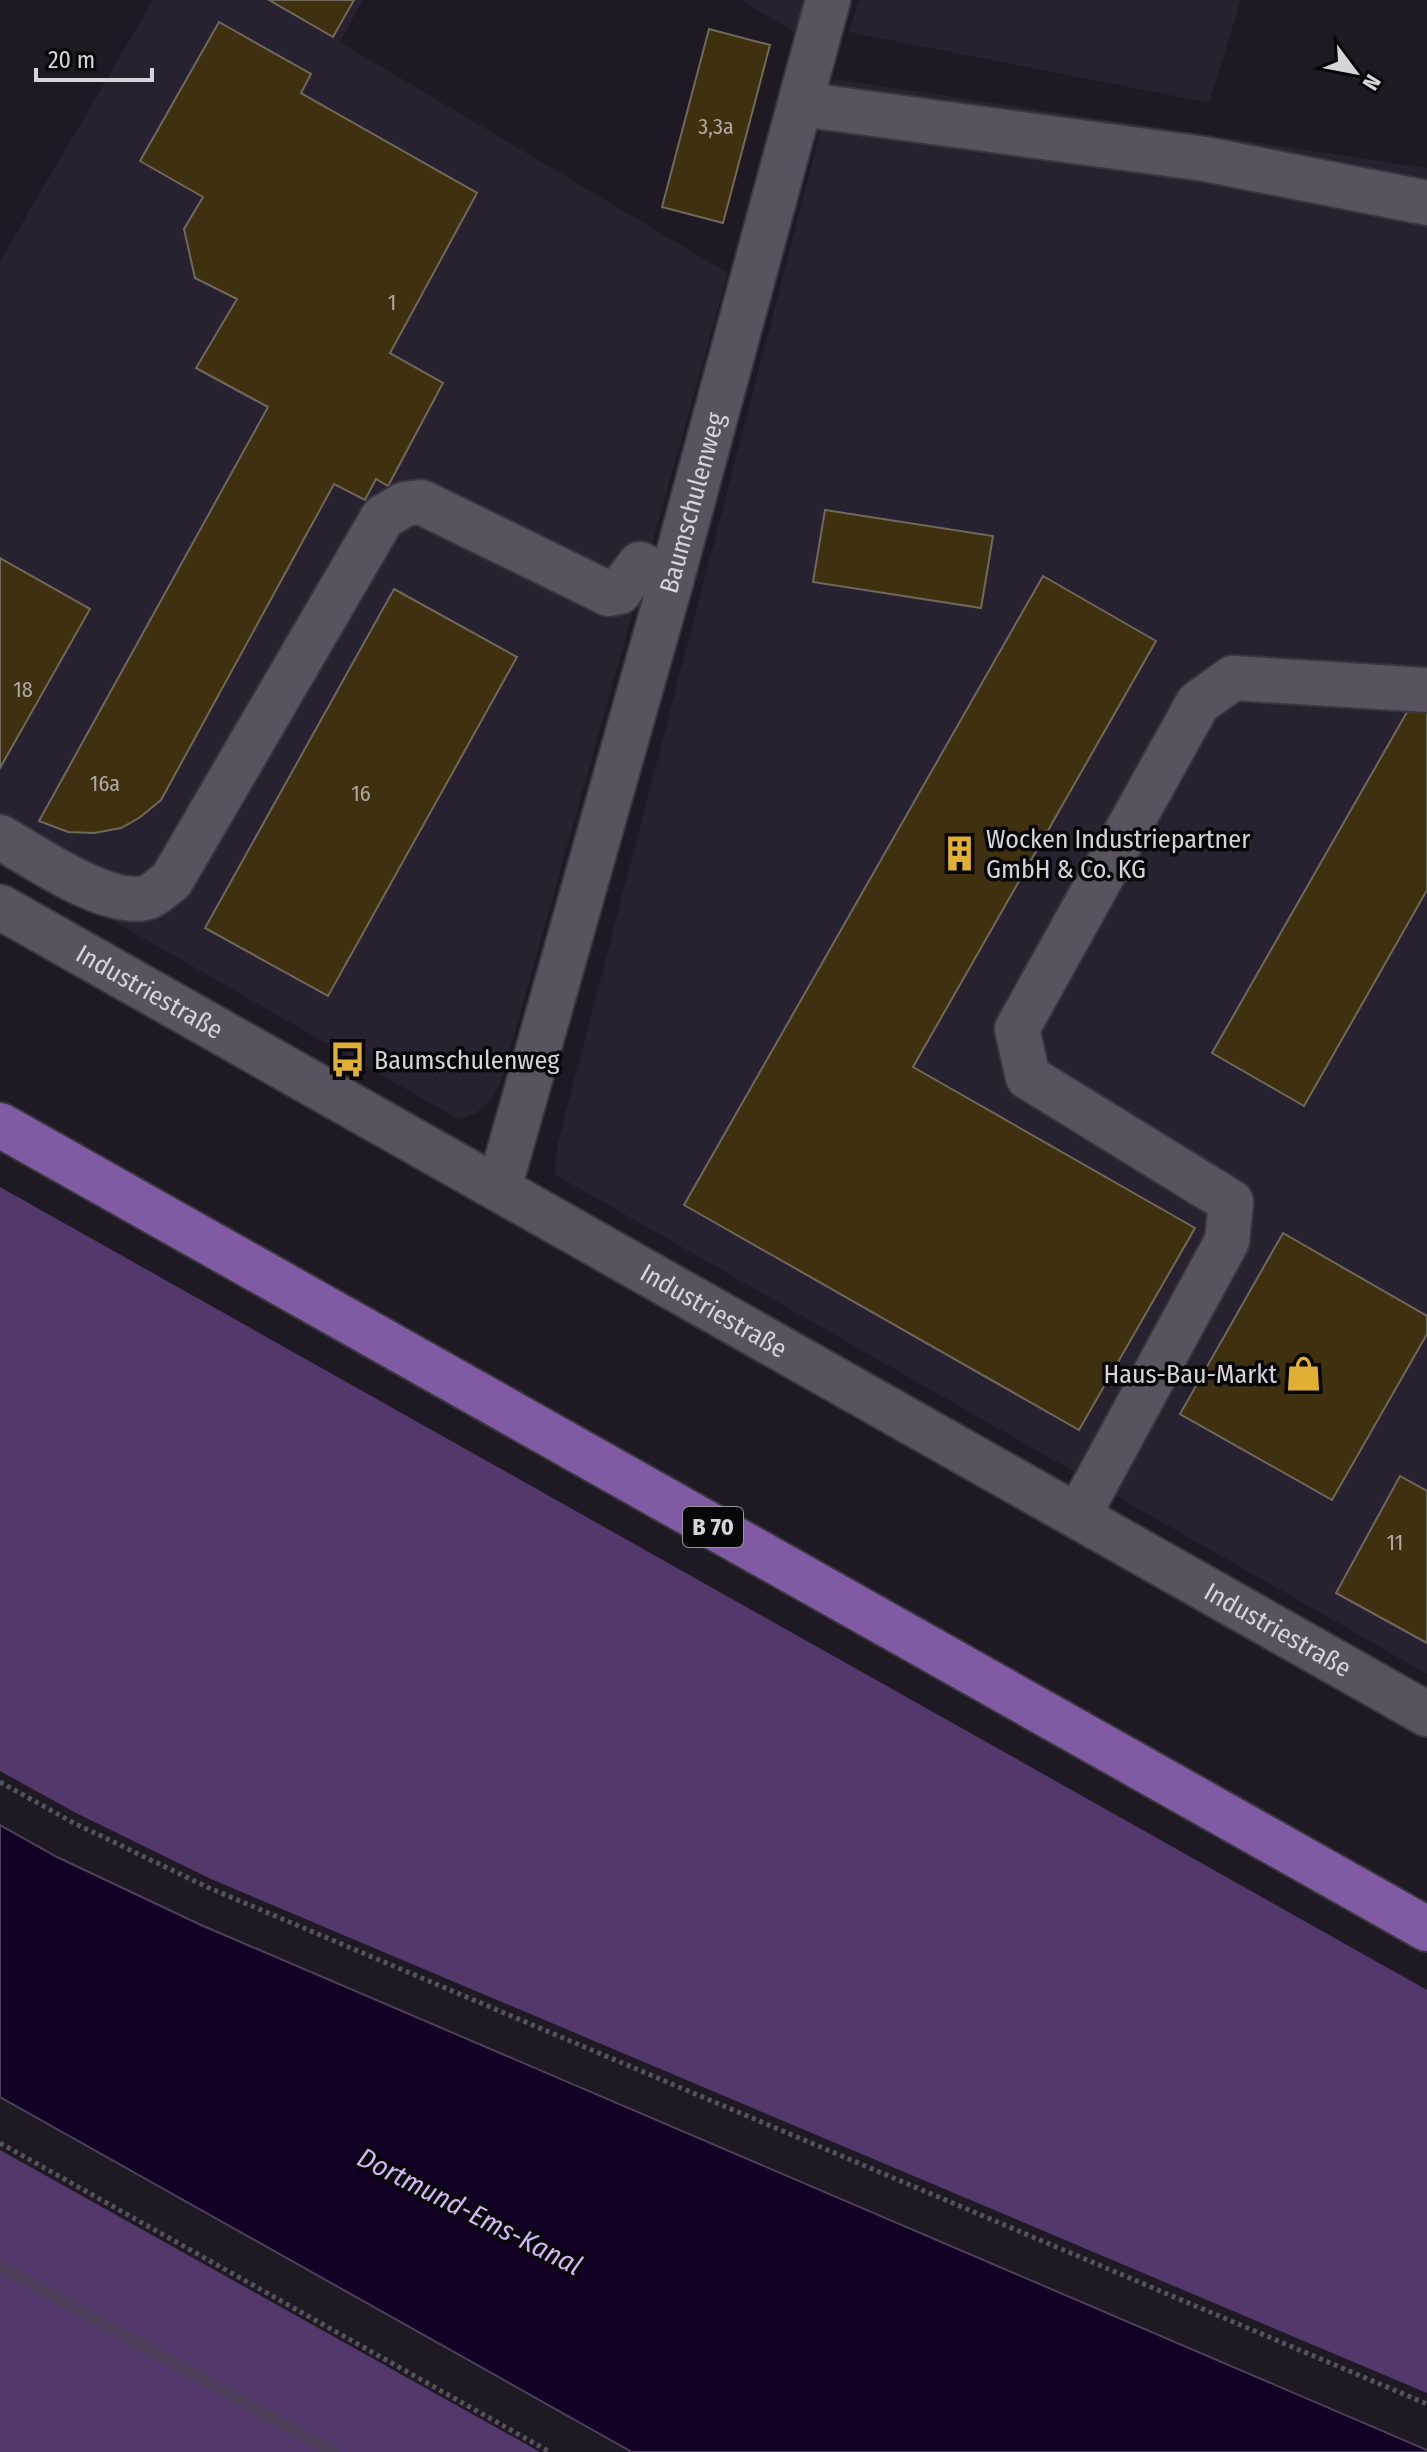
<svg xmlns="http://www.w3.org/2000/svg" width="1427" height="2452" font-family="'Fira Sans Condensed',sans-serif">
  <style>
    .built { fill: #28212f }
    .forest { fill: #53386b }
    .water { fill: #130025; stroke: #4e3f5b; stroke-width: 2 }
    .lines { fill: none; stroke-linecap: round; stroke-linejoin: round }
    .stream { stroke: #4e3f5b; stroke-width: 12 }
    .building { fill: #3f310f; stroke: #6f695c; stroke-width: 2 }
    .minor-casing { stroke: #39363e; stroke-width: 48 }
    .major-casing { stroke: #39363e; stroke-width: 48 }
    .path { stroke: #57535c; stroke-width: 5; stroke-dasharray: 4 4; stroke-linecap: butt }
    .minor { stroke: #595360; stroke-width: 44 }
    .major { stroke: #815aa4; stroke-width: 44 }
    .labels { text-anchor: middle; stroke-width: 7; stroke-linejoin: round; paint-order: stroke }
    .number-label { font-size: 22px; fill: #b0aaa7 }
    .shield { fill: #070609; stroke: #98969b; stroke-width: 2 }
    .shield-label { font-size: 24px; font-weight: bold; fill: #d6d3da }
    .street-label { font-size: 26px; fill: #d6d3da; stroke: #070609 }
    .poi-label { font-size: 26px; fill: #d6d3da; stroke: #070609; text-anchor: start }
    .water-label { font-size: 28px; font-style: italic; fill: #d4b5f5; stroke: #070609 }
  </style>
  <rect width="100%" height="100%" fill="#1e1923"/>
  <g class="built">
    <polygon points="153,0 363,0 340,42 728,273 501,1082 492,1099 476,1113 458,1119 0,856 0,261"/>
    <polygon points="741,0 806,0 797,34"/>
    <polygon points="859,0 1241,0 1209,103 849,32"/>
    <polygon points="834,79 1427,168 1427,1674 554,1174 558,1143"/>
  </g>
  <g class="forest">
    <polygon points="0,1187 1427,1990 1427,2393 211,1879 76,1813 0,1771"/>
    <polygon points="0,2150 540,2452 0,2452"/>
  </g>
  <polygon class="water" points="0,1825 57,1857 201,1925 1427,2450 1427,2452 632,2452 0,2097"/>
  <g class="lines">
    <polyline class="stream" points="0,2266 333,2452"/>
  </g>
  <g class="building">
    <polygon points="269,0 354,0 333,37"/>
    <polygon points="219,22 311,74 301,93 477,193 390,353 443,383 388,486 376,479 365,500 334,484 161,800 139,818 121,828 94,833 68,832 39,821 268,407 196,368 237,299 195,278 184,229 203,197 140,161"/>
    <polygon points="709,29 770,45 723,223 662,207"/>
    <polygon points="825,510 993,536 981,608 813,582"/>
    <polygon points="0,558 90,609 0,768"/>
    <polygon points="1043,576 1156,641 913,1067 1195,1228 1079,1430 684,1205"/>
    <polygon points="394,589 517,657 328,996 205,928"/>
    <polygon points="1415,698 1427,705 1427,890 1304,1106 1212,1053"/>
    <polygon points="1283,1233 1427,1316 1427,1334 1332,1500 1180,1414"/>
    <polygon points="1400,1476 1427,1491 1427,1643 1336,1593"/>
  </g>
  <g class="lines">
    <defs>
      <g id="minor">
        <polyline points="800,104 1205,159 1427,203"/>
        <path d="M0,837C35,857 105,906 145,898C154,896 163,886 171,881L383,517L405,504L421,502L609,594L619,592L640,564L671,581"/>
        <path id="s1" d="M0,907L1427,1714"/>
        <path id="s2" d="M499,1188L671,581L828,0"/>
        <polyline points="1078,1516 1227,1241 1231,1202 1028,1077 1017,1029 1198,703 1233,678 1427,690"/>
      </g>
      <polyline id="major" points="0,1125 1427,1929"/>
    </defs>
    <use href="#minor" class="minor-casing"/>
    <use href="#major" class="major-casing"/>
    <g class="path">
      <polyline points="0,1782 72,1822 207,1887 1427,2404"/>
      <polyline points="0,2143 550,2452"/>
    </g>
    <use href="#minor" class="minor"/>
    <use href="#major" class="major"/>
  </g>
  <defs>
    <symbol id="building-bare" viewBox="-9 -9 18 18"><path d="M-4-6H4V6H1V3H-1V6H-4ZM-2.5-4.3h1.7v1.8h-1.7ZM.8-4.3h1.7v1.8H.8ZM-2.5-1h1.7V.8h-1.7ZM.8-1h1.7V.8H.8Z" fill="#e0b034" stroke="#070609" stroke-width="2.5" paint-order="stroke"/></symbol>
    <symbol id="bus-bare" viewBox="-9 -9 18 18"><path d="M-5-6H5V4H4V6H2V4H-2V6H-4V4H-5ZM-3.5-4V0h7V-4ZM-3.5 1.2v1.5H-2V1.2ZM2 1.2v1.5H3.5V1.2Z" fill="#e0b034" stroke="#070609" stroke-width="2.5" paint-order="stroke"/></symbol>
    <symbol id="shop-bare" viewBox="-9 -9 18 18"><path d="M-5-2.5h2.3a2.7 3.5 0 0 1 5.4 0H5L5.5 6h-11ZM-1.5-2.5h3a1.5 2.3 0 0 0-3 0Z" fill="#e0b034" stroke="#070609" stroke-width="2.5" paint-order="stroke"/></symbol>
  </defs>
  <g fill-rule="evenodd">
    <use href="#building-bare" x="934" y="828" width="51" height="51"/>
    <use href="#bus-bare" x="322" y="1034" width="51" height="51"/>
    <use href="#shop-bare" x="1278" y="1348" width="51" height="51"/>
  </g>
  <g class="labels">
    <g class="number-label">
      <text x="716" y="134">3,3a</text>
      <text x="392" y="310">1</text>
      <text x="23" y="697">18</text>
      <text x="105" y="791">16a</text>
      <text x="361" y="801">16</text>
      <text x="1395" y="1550">11</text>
    </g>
    <rect class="shield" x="683" y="1507" width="60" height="40" rx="6"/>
    <g class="shield-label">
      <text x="713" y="1535">B 70</text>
    </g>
    <g class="street-label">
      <text dy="9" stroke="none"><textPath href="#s2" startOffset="712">Baumschulenweg</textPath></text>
      <text dy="9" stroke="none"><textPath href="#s1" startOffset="172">Industriestraße</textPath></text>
      <text dy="9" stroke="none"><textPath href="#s1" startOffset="820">Industriestraße</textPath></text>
      <text dy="9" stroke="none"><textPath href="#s1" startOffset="1468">Industriestraße</textPath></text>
    </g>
    <g class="poi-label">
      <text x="986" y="848">Wocken Industriepartner<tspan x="986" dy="30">GmbH &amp; Co. KG</tspan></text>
      <text x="374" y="1069">Baumschulenweg</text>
      <text x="1277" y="1383" text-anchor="end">Haus-Bau-Markt</text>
    </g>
    <g class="water-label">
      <text transform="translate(470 2211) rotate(27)" y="10">Dortmund-Ems-Kanal</text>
    </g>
  </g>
  <g transform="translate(1355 72) rotate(122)" stroke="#070609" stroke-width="6" paint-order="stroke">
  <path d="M0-6L14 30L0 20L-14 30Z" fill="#d6d3da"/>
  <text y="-12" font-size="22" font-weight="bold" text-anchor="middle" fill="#d6d3da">N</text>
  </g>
  <path d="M36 68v12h116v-12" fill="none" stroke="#d6d3da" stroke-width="4"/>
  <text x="48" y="68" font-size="24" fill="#d6d3da" stroke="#070609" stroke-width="6" paint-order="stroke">20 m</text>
</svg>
